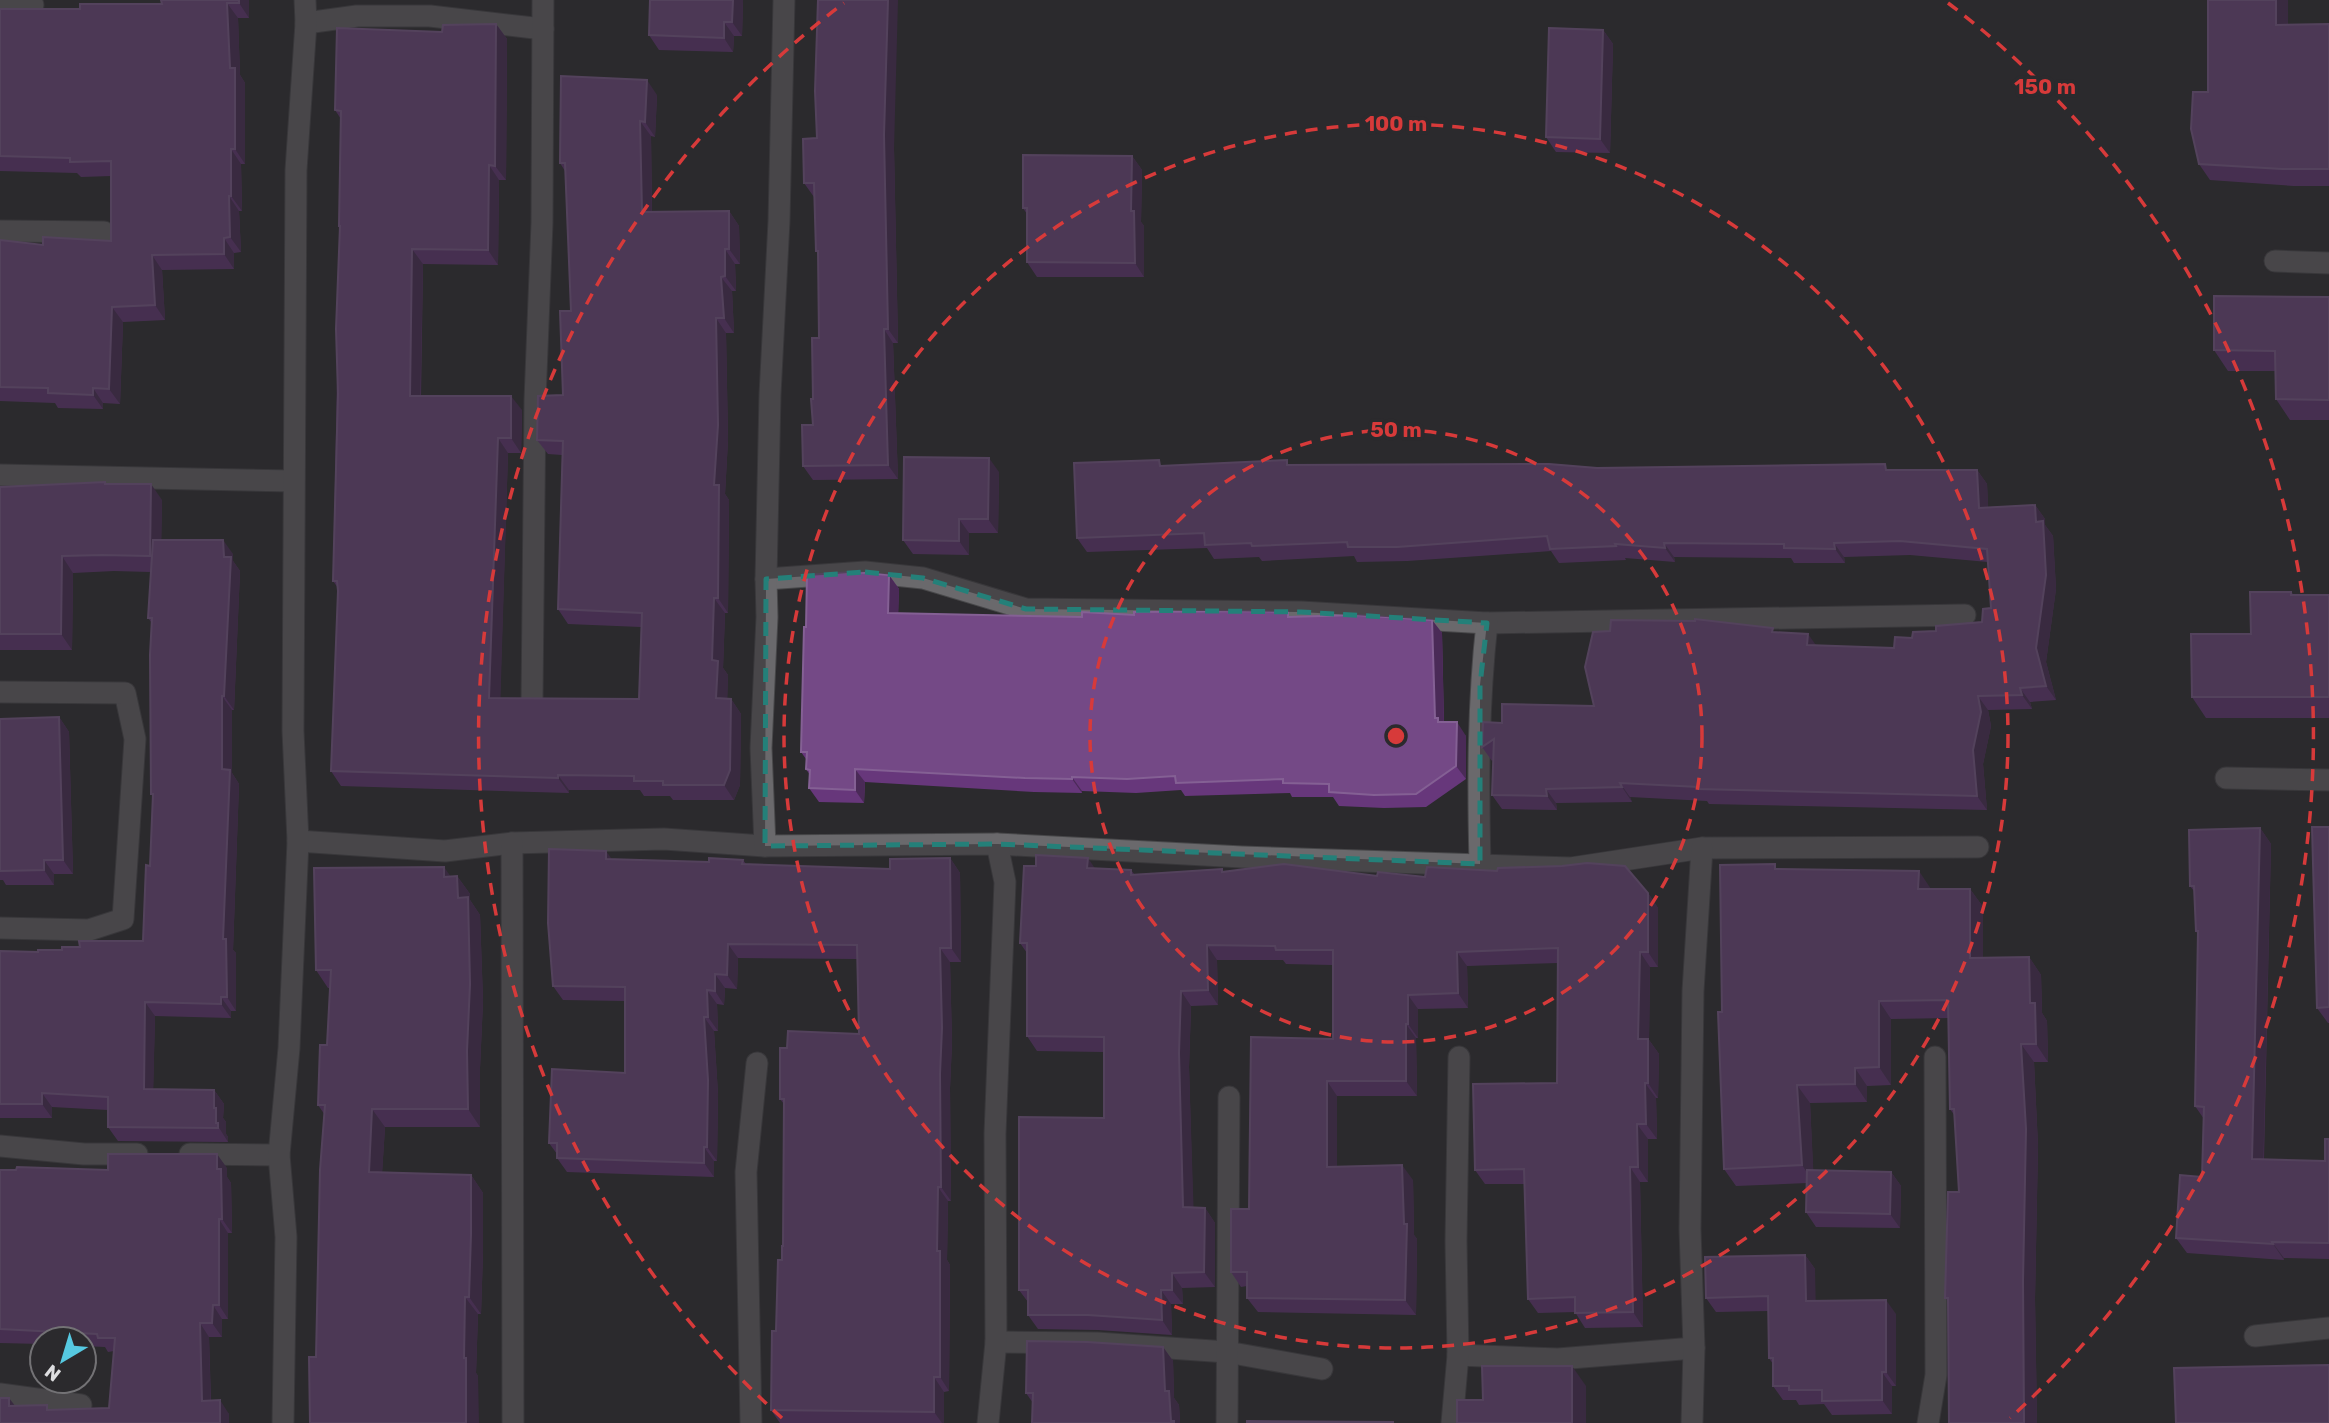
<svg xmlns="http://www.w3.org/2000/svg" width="2329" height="1423" font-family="Rubik,sans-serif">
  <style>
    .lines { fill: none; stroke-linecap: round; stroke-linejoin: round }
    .minor-casing { stroke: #48484a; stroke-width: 23 }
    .minor { stroke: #6a696c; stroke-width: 21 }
    .wall { fill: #67377b }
    .shaded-wall { fill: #4a2a57 }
    .building { fill: #744986; stroke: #846094; stroke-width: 2 }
    .marked { fill: none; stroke: #248079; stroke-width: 5; stroke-dasharray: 14 9; stroke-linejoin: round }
    .ring { fill: none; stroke: #d73a3a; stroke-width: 3.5; stroke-dasharray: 12 9 }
    .centre { fill: #d73a3a; stroke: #2b2a2d; stroke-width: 3.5 }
    .ring-label { font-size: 21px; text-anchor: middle; font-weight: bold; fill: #d73a3a; stroke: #2b2a2d; stroke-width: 7; stroke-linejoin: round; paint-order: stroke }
  </style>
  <rect width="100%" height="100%" fill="#2b2a2d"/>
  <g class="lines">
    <defs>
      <g id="minor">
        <polyline points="0,4 33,5"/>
        <polyline points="306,23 357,16 430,16 543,29"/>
        <polyline points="0,231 104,232"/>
        <polyline points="2275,261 2329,263"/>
        <polyline points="0,475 293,481"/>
        <polyline points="766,579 865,572 923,578 1026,609 1301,612 1487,623 1965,615"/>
        <polyline points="0,692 125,693 135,739 123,919 89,930 0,928"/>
        <polyline points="532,701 535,400 542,223 543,0"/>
        <polyline points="2226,778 2329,780"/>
        <polyline points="298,841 445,851 512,843 664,839 765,846 997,844 1242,857 1571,868 1702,848 1978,847"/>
        <polyline points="512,843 513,1423"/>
        <polyline points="765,846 761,748 767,617 766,579 770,395 779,221 784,0"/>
        <path d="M1480,864C1478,783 1478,704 1487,623"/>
        <polyline points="0,1146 84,1154 137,1154"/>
        <polyline points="190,1154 279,1155"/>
        <polyline points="2255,1336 2329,1328"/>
        <polyline points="996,1342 1097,1343 1227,1352 1322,1369"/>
        <polyline points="1458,1355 1558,1359 1694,1348"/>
        <polyline points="0,1394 81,1405"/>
        <polyline points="283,1423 286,1237 279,1155 289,1048 298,841 293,731 296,170 306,23 305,0"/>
        <polyline points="751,1423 746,1172 757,1063"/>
        <polyline points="988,1423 996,1342 995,1134 1005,882 997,844"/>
        <polyline points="1227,1423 1229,1097"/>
        <polyline points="1452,1423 1458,1355 1456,1241 1459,1057"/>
        <polyline points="1692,1423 1694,1348 1690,1229 1693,991 1702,848"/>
        <polyline points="1928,1423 1936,1375 1935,1057"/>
      </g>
    </defs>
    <use href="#minor" class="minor-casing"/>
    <use href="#minor" class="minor"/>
  </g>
  <g class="wall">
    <polygon points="249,0 249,18 238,18 240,75 245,83 245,164 241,164 242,211 239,211 241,252 234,253 234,269 162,270 165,320 123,322 120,404 103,403 103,409 58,408 55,403 0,401 0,240 43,245 111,241 111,176 81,177 77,173 0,171 0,9 80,9 162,4"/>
    <polygon points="650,0 743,0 742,36 734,36 733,52 659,50 649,35"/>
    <polygon points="2288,0 2288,25 2329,24 2329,186 2294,186 2210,180 2199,164 2208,92"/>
    <polygon points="496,24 507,39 506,180 499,180 498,265 423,264 421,396 522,410 521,453 508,453 500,698 639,699 641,627 568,624 558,609 562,455 548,454 537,440 563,395 571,311 565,171 560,163 657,95 655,137 651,136 652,212 729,211 739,226 740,264 735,264 736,291 732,291 734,333 726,333 728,440 725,494 729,500 728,613 725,613 723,668 728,675 727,699 731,699 741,714 740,785 734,800 673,800 670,796 644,796 640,790 569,790 569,793 341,786 331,771 338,588 333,581 340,228 339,226 341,119 335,110 442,32"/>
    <polygon points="1603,30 1613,44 1610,153 1556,152 1546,137"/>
    <polygon points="817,138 894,149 898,343 893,343 898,479 813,480 803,466 813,425 813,399 819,338 818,254 816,251 814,197 804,183"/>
    <polygon points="1132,156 1142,170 1141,222 1144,226 1144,277 1037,277 1027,262 1027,214 1023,208"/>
    <polygon points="2329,297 2329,420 2290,420 2276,399 2275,371 2228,371 2214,350"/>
    <polygon points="1290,465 1977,470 1987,484 1988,507 2035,505 2045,519 2045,525 2053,536 2056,589 2046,662 2056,700 2030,702 2032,709 1988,710 1991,726 1983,764 1987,810 1709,804 1707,801 1630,797 1632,802 1556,803 1557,810 1502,809 1492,795 1493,760 1492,761 1482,747 1502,723 1594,706 1776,632 1816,645 1894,648 1912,638 1936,631 1982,622 1991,608 1988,562 1910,555 1844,557 1845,563 1794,563 1791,558 1674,557 1675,562 1625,558 1626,560 1559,563 1551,551 1407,561 1357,562 1354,556 1262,561 1259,557 1214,559 1207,548 1087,552 1077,538 1164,466"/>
    <polygon points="999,472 998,533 969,533 969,555 913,554 903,540"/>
    <polygon points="106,484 162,500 161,540 233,554 233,561 240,571 234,710 232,710 232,773 239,784 233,950 236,953 236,1011 231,1011 231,1018 155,1016 153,1089 214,1090 224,1104 223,1118 226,1122 226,1134 228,1137 228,1142 118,1141 108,1127 108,1110 52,1107 52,1118 0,1118 0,951 38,952 143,941 150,866 153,797 151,794 152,623 148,618 151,572 114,571 73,573 72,650 0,650 0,487"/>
    <polygon points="889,575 899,589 898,613 1082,617 1134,615 1292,617 1432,620 1442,633 1444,722 1466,736 1466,779 1426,807 1384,808 1339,806 1333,797 1292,797 1290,793 1185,796 1181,790 1136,793 1082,791 1082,793 1034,792 865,782 864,803 819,802 809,788 810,775 806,769 806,759 801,752 806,627"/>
    <polygon points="2291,592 2294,595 2329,595 2329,718 2206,718 2192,697"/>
    <polygon points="59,717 69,732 73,874 54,874 54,885 6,885 3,880 0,880 0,719"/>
    <polygon points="2329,827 2329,1023 2328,1023 2317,1008"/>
    <polygon points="2260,828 2271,844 2264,1159 2325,1161 2329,1139 2329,1259 2284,1258 2284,1260 2187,1253 2176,1238 2202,1177 2204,1119 2195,1106 2198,935 2196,931 2194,891 2190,886"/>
    <polygon points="950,858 960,873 961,962 950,962 952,1042 950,1088 951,1201 948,1201 947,1260 950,1265 949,1391 944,1392 944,1423 780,1423 771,1410 776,1331 783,1246 784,1104 780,1099 787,1048 859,1034 858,959 738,958 737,989 725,988 724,1005 717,1004 718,1031 714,1031 718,1094 717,1161 714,1161 714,1177 567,1172 557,1158 557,1154 549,1143 625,1073 625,1001 563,1000 553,986 612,859 709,862 743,860 746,864 890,869"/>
    <polygon points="1095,869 1131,870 1134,874 1224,872 1425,877 1648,893 1658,908 1658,967 1650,967 1649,1040 1659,1054 1658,1098 1656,1098 1657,1139 1648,1139 1648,1182 1640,1182 1643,1327 1585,1328 1575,1312 1538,1313 1528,1299 1525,1184 1485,1184 1475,1170 1557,1083 1558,963 1467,966 1468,1008 1418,1009 1418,1038 1416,1038 1417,1096 1337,1096 1337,1167 1413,1180 1414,1235 1417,1239 1416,1315 1258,1312 1247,1298 1247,1286 1241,1287 1231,1272 1249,1209 1333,1039 1333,965 1286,964 1283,960 1217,960 1218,1005 1191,1006 1189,1067 1193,1208 1205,1208 1215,1223 1215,1287 1182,1288 1183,1304 1171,1304 1172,1335 1098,1330 1038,1329 1028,1315 1028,1302 1019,1290 1104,1118 1104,1052 1037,1051 1027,1036 1027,953 1020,943"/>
    <polygon points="1778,869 1931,889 1970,889 1983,907 1983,958 2029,957 2041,975 2042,1013 2047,1021 2048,1062 2034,1062 2038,1146 2035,1299 2037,1423 1949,1423 1948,1301 1945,1298 1959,1192 1955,1116 1950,1109 1949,1018 1891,1019 1891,1085 1867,1086 1867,1102 1810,1103 1813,1170 1891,1172 1901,1186 1900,1228 1816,1227 1806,1212 1807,1183 1736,1186 1724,1169 1722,1012"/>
    <polygon points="450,876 457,876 470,894 470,900 480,915 483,1001 480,1068 480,1127 385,1127 382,1173 471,1175 483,1193 483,1252 481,1314 478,1314 476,1373 478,1376 316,1357 325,1115 318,1105 327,1045 330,988 328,988 316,970"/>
    <polygon points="227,1168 227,1177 231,1183 232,1233 228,1233 228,1319 222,1319 222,1337 209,1337 211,1401 229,1414 229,1423 0,1423 15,1406 50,1410 109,1408 114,1351 108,1352 105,1347 84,1346 84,1339 42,1339 42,1344 0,1343 0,1170 108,1170"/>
    <polygon points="1805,1255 1815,1269 1815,1301 1896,1314 1896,1386 1892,1386 1892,1414 1832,1415 1824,1404 1799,1405 1796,1400 1783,1400 1773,1386 1773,1364 1769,1358 1768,1311 1716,1312 1706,1298"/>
    <polygon points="1163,1347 1173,1361 1174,1398 1179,1405 1180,1423 1032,1423 1033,1403 1026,1393"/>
  </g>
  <g class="shaded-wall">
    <polygon points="239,0 249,0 249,18 239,3"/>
    <polygon points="733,0 743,0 742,36 732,22"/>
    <polygon points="888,0 898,0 894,149 898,343 888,329 884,135"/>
    <polygon points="2276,0 2288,0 2288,42 2276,25"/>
    <polygon points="227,3 238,18 240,75 245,83 245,164 235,149 230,68"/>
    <polygon points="724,22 734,36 733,52 724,38"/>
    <polygon points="496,24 507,39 506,180 495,166"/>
    <polygon points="1603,30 1613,44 1610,153 1600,139"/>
    <polygon points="647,80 657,95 655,137 645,122"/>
    <polygon points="640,121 651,136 652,227 642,212"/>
    <polygon points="231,149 241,164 242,211 231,196"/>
    <polygon points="1132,156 1142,170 1141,222 1144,226 1144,277 1135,263 1131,211"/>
    <polygon points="489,165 499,180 498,265 488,250"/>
    <polygon points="229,196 239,211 241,252 230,237"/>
    <polygon points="729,211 739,226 740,264 729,249"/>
    <polygon points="224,238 234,253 234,269 224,254"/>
    <polygon points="412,249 423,264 420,411 410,396"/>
    <polygon points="725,249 735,264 736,291 725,276"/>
    <polygon points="152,255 162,270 165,320 155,305"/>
    <polygon points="721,277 732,291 734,333 724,318"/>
    <polygon points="112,307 123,322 120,404 109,389"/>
    <polygon points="716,318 726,333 728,440 725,494 729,500 728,613 718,598 714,485"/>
    <polygon points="884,329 893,343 898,479 888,465"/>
    <polygon points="93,388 103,403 103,409 93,395"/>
    <polygon points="511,396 522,410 521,453 511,438"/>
    <polygon points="498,438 508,453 500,713 489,698"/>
    <polygon points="989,458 999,472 998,533 988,519"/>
    <polygon points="1977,470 1987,484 1989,522 1979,508"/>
    <polygon points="151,484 162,500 161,572 150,556"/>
    <polygon points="2035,505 2045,519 2045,525 2053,536 2056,589 2046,662 2056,700 2046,686 2036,648 2036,522"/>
    <polygon points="959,519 969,533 969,555 959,541"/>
    <polygon points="223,540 233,554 233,561 240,571 234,710 224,696"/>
    <polygon points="1664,543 1674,557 1675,562 1665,548"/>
    <polygon points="1834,543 1844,557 1845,563 1835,549"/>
    <polygon points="62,556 73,573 72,650 61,634"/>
    <polygon points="889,575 899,589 898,627 888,613"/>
    <polygon points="714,598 725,613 723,668 728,675 727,713 716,698 712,660"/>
    <polygon points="1432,620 1442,633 1444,727 1447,731 1435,718"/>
    <polygon points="1808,634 1818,648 1807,645"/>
    <polygon points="2020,688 2030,702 2032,709 2022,695"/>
    <polygon points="222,696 232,710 232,773 239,784 233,950 236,953 236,1011 227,997 223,939"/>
    <polygon points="1978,696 1988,710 1991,726 1983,764 1987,810 1977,796 1973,750"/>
    <polygon points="731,699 741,714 740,785 734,800 724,785"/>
    <polygon points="59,717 69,732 73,874 63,860"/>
    <polygon points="1457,722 1466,736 1466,779 1456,766"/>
    <polygon points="855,769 865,782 864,803 855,790"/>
    <polygon points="558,775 569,790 569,793 558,778"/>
    <polygon points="1072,777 1082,791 1082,793 1072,779"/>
    <polygon points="1620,783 1630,797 1632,802 1622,787"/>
    <polygon points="1546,789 1556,803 1557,810 1547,796"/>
    <polygon points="2260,828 2271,844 2263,1175 2252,1159"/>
    <polygon points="606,851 616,865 606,859"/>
    <polygon points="950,858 960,873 961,962 951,948"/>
    <polygon points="1088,858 1098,873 1087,868"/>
    <polygon points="44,860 54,874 54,885 44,870"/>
    <polygon points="444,867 456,884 444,877"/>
    <polygon points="1919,871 1931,889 1918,889"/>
    <polygon points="457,876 470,894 470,900 480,915 483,1001 480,1068 480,1127 468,1109"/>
    <polygon points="1970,889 1983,907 1983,976 1970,958"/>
    <polygon points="1648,893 1658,908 1658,967 1648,952"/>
    <polygon points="728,944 738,958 737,989 727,975"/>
    <polygon points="1207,945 1217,960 1218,1005 1208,990"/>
    <polygon points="940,948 950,962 952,1042 950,1088 951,1201 941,1187"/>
    <polygon points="1457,952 1467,966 1468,1008 1458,993"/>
    <polygon points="1640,952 1650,967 1649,1040 1659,1054 1658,1098 1648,1083 1638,1039"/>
    <polygon points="2029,957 2041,975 2042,1013 2047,1021 2048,1062 2036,1044 2030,1003"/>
    <polygon points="715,974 725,988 724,1005 715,991"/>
    <polygon points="707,990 717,1004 718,1031 708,1017"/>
    <polygon points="1181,991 1191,1006 1189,1067 1194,1222 1183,1207 1179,1053"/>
    <polygon points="1408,995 1418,1009 1418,1038 1408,1024"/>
    <polygon points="221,997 231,1011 231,1018 221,1004"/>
    <polygon points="1879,1001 1891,1019 1891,1085 1879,1067"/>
    <polygon points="145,1002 155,1016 153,1103 144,1089"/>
    <polygon points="704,1017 714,1031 718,1094 717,1161 707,1147"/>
    <polygon points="1406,1024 1416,1038 1417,1096 1406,1081"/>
    <polygon points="2021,1044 2034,1062 2038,1146 2035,1299 2037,1423 2024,1423"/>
    <polygon points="1855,1068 1867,1086 1867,1102 1855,1084"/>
    <polygon points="1327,1081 1337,1096 1337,1182 1327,1167"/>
    <polygon points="1645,1083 1656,1098 1657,1139 1646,1124"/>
    <polygon points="1797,1085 1810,1103 1814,1183 1802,1165"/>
    <polygon points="214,1090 224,1104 223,1118 226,1122 226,1134 228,1137 228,1142 216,1123 214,1108"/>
    <polygon points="42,1093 52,1107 52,1118 42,1104"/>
    <polygon points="372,1109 385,1127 381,1190 369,1172"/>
    <polygon points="1637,1124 1648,1139 1648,1182 1638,1167"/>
    <polygon points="704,1147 714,1161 714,1177 704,1163"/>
    <polygon points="217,1154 227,1168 227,1177 231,1183 232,1233 222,1219 217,1169"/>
    <polygon points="1402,1165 1413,1180 1414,1235 1417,1239 1416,1315 1405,1300"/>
    <polygon points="1630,1167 1640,1182 1643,1327 1633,1312"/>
    <polygon points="1891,1172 1901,1186 1900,1228 1890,1214"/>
    <polygon points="471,1175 483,1193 483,1252 481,1314 469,1297"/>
    <polygon points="938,1187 948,1201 947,1260 950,1265 949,1391 940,1377 937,1251"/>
    <polygon points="1205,1208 1215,1223 1215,1287 1204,1272"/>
    <polygon points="219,1219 228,1233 228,1319 219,1305"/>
    <polygon points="2272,1242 2284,1258 2284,1260 2273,1244"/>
    <polygon points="1805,1255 1815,1269 1816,1315 1806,1301"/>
    <polygon points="1172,1273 1182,1288 1183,1304 1172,1290"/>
    <polygon points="1161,1290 1171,1304 1172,1335 1162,1320"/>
    <polygon points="465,1297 478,1314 476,1373 478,1376 479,1423 466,1423 464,1358"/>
    <polygon points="1886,1300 1896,1314 1896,1386 1886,1372"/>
    <polygon points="213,1305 222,1319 222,1337 212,1323"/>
    <polygon points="200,1323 209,1337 211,1415 202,1401"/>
    <polygon points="1163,1347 1173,1361 1174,1398 1179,1405 1180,1423 1172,1423 1171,1421 1165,1391"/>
    <polygon points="1572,1366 1586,1386 1586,1423 1572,1423"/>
    <polygon points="1882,1372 1892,1386 1892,1414 1882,1400"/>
    <polygon points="934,1377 944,1392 944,1423 942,1423 934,1412"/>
    <polygon points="9,1398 19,1411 9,1406"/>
    <polygon points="220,1400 229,1414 229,1423 220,1423"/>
  </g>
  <g class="building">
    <polygon points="161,0 239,0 239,3 227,3 230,68 235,68 235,149 231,149 231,196 229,196 230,237 224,238 224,254 152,255 155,305 112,307 109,389 93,388 93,395 48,393 48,388 0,387 0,240 43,245 43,237 111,241 111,161 70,162 70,158 0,156 0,9 80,9 80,4 162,4"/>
    <polygon points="650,0 733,0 732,22 724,22 724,38 649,35"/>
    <polygon points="818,0 888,0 884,135 888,329 884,329 888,465 803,466 802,425 813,425 811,399 813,399 812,338 819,338 818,251 816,251 814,183 804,183 803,139 817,138 815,91"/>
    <polygon points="2208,0 2276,0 2276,25 2329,24 2329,169 2282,169 2199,164 2191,129 2193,92 2208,92"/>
    <polygon points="496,24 495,166 489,165 488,250 412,249 410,396 511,396 511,438 498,438 489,698 639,699 642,613 558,609 563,441 537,440 538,396 563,395 560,311 571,311 565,163 560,163 561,76 647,80 645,122 640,121 642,212 729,211 729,249 725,249 725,276 721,277 724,318 716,318 718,425 714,485 719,485 718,598 714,598 712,660 718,661 716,698 731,699 730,770 724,785 663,785 663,781 634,781 634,776 558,775 558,778 331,771 338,591 337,581 333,581 338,394 336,329 340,226 339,226 341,111 335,110 337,28 442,32 443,25"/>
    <polygon points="1549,28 1603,30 1600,139 1546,137"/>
    <polygon points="1023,155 1132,156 1131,211 1134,211 1135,263 1027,262 1027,208 1023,208"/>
    <polygon points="2214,296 2329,297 2329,400 2276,399 2275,351 2214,350"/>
    <polygon points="904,457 989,458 988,519 959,519 959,541 903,540"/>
    <polygon points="1159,460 1160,466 1287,460 1287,465 1549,464 1597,468 1885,464 1886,470 1977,470 1979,508 2035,505 2036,522 2043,521 2046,575 2036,648 2046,686 2020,688 2022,695 1978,696 1981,712 1973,750 1977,796 1699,789 1699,787 1620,783 1622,787 1546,789 1547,796 1492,795 1494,739 1482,747 1483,722 1502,723 1502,704 1594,706 1585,667 1593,632 1610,631 1611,620 1695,621 1695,619 1773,628 1772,632 1808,634 1807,645 1894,648 1895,637 1912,638 1913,632 1936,631 1936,626 1982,622 1983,609 1991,608 1987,549 1900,541 1834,543 1835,549 1784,548 1784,544 1664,543 1665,548 1615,544 1616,546 1550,549 1547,536 1397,547 1348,547 1347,542 1252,546 1251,543 1205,545 1204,533 1077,538 1074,463"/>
    <polygon points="105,482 105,484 151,484 150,556 102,555 62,556 61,634 0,634 0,487"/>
    <polygon points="153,540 223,540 224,557 231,557 224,696 222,696 222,769 230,770 223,939 226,939 227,997 221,997 221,1004 145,1002 144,1089 214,1090 214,1108 216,1108 216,1123 218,1123 218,1128 108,1127 108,1097 42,1093 42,1104 0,1104 0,951 38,952 38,950 62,950 62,947 80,947 79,941 143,941 146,865 150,866 153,794 151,794 150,655 152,618 148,618"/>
    <polygon points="855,572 889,575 888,613 1082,617 1082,612 1134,615 1134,612 1256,611 1288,612 1288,617 1356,615 1432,620 1435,718 1438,718 1438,722 1457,722 1456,766 1416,794 1374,795 1329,792 1329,784 1283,783 1283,779 1176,783 1175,776 1127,779 1072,777 1072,779 1025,778 855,769 855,790 809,788 810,770 806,769 807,752 801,752 804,627 806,627 807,575"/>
    <polygon points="2250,592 2291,592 2291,595 2329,595 2329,697 2192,697 2191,634 2251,634"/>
    <polygon points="59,717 63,860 44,860 44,870 0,871 0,719"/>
    <polygon points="2312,827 2329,827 2329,1007 2317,1008"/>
    <polygon points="2260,828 2252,1159 2325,1161 2325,1139 2329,1139 2329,1243 2272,1242 2273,1244 2176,1238 2180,1175 2202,1177 2204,1107 2195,1106 2198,931 2196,931 2194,886 2190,886 2189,830"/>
    <polygon points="549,849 606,851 606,859 709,862 709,858 743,860 742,864 890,869 890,859 950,858 951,948 940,948 942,1028 940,1074 941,1187 938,1187 937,1251 940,1251 940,1377 934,1377 934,1412 771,1410 772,1331 776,1331 778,1260 782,1260 782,1246 783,1246 784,1099 780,1099 780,1048 787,1048 788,1031 859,1034 857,945 728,944 727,975 715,974 715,991 707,990 708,1017 704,1017 708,1080 707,1147 704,1147 704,1163 557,1158 557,1143 549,1143 552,1069 625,1073 625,987 553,986 548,923"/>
    <polygon points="1036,855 1088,858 1087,868 1131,870 1131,875 1222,869 1222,872 1284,864 1377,876 1378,872 1425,877 1427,867 1497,871 1498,868 1562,866 1587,863 1625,866 1648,893 1648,952 1640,952 1638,1039 1648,1039 1648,1083 1645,1083 1646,1124 1637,1124 1638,1167 1630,1167 1633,1312 1575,1313 1575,1297 1528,1299 1524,1169 1475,1170 1473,1084 1557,1083 1558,948 1457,952 1458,993 1408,995 1408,1024 1406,1024 1406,1081 1327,1081 1327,1167 1402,1165 1404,1224 1407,1224 1405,1300 1247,1298 1247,1272 1231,1272 1231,1209 1249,1209 1251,1037 1333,1039 1333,950 1276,950 1275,946 1207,945 1208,990 1181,991 1179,1053 1183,1207 1205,1208 1204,1272 1172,1273 1172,1290 1161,1290 1162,1320 1088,1315 1028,1315 1028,1290 1019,1290 1019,1117 1104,1118 1104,1037 1027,1036 1027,943 1020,943 1024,866 1036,866"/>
    <polygon points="1775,864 1775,869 1919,871 1918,889 1970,889 1970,958 2029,957 2030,1003 2035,1003 2036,1044 2021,1044 2026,1129 2023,1281 2024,1423 1949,1423 1948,1298 1945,1298 1948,1192 1959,1192 1954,1109 1950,1109 1948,1000 1879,1001 1879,1067 1855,1068 1855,1084 1797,1085 1802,1165 1724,1169 1718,1012 1722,1012 1720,865"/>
    <polygon points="444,867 444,877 457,876 458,898 468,897 470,984 467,1051 468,1109 372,1109 369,1172 471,1175 471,1234 469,1297 465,1297 464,1358 466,1358 466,1423 310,1423 309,1357 316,1357 320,1170 325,1105 318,1105 320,1045 327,1045 331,970 316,970 314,868"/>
    <polygon points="108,1154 217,1154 217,1169 221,1169 222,1219 219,1219 219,1305 213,1305 212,1323 200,1323 202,1401 220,1400 220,1423 0,1423 0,1398 9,1398 9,1406 47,1405 47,1410 109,1408 115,1338 98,1338 97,1334 0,1329 0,1170 16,1170 17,1167 108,1170"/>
    <polygon points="1807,1170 1891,1172 1890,1214 1806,1212"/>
    <polygon points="1805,1255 1806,1301 1886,1300 1886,1372 1882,1372 1882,1400 1822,1401 1822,1390 1789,1390 1789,1386 1773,1386 1773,1358 1769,1358 1768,1296 1706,1298 1705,1257"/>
    <polygon points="1027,1341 1087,1342 1163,1347 1165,1391 1169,1391 1171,1421 1174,1421 1174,1423 1032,1423 1033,1393 1026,1393"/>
    <polygon points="2329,1365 2329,1423 2176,1423 2174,1368"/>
    <polygon points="1482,1366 1572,1366 1572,1423 1457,1423 1457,1400 1483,1400"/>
    <polygon points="1247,1421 1393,1422 1393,1423 1247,1423"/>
  </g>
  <path d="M0 0H2329V1423H0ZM865,572L923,578L1026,609L1301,612L1487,623L1480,685V864L997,844L765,846L766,579Z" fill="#2b2a2d" fill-opacity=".55" fill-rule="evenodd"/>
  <path class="marked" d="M865,572L923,578L1026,609L1301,612L1487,623L1480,685V864L997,844L765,846L766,579Z"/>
  <g class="ring">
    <circle cx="1396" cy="736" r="306"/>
    <circle cx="1396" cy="736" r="612"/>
    <path d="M782 1418A918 918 0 0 1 844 3M1948 3A918 918 0 0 1 2010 1418"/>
  </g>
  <circle cx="1396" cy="736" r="10" class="centre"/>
  <g class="ring-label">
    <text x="2045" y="94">150 m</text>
    <text x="1396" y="131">100 m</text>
    <text x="1396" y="437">50 m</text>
  </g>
  <g transform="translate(63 1360) rotate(218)"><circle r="33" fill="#2b2a2d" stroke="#737275" stroke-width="2"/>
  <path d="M0-5L12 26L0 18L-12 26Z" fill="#56c9e1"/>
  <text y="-10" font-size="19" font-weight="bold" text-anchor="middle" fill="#dedee0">N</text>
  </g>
</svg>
